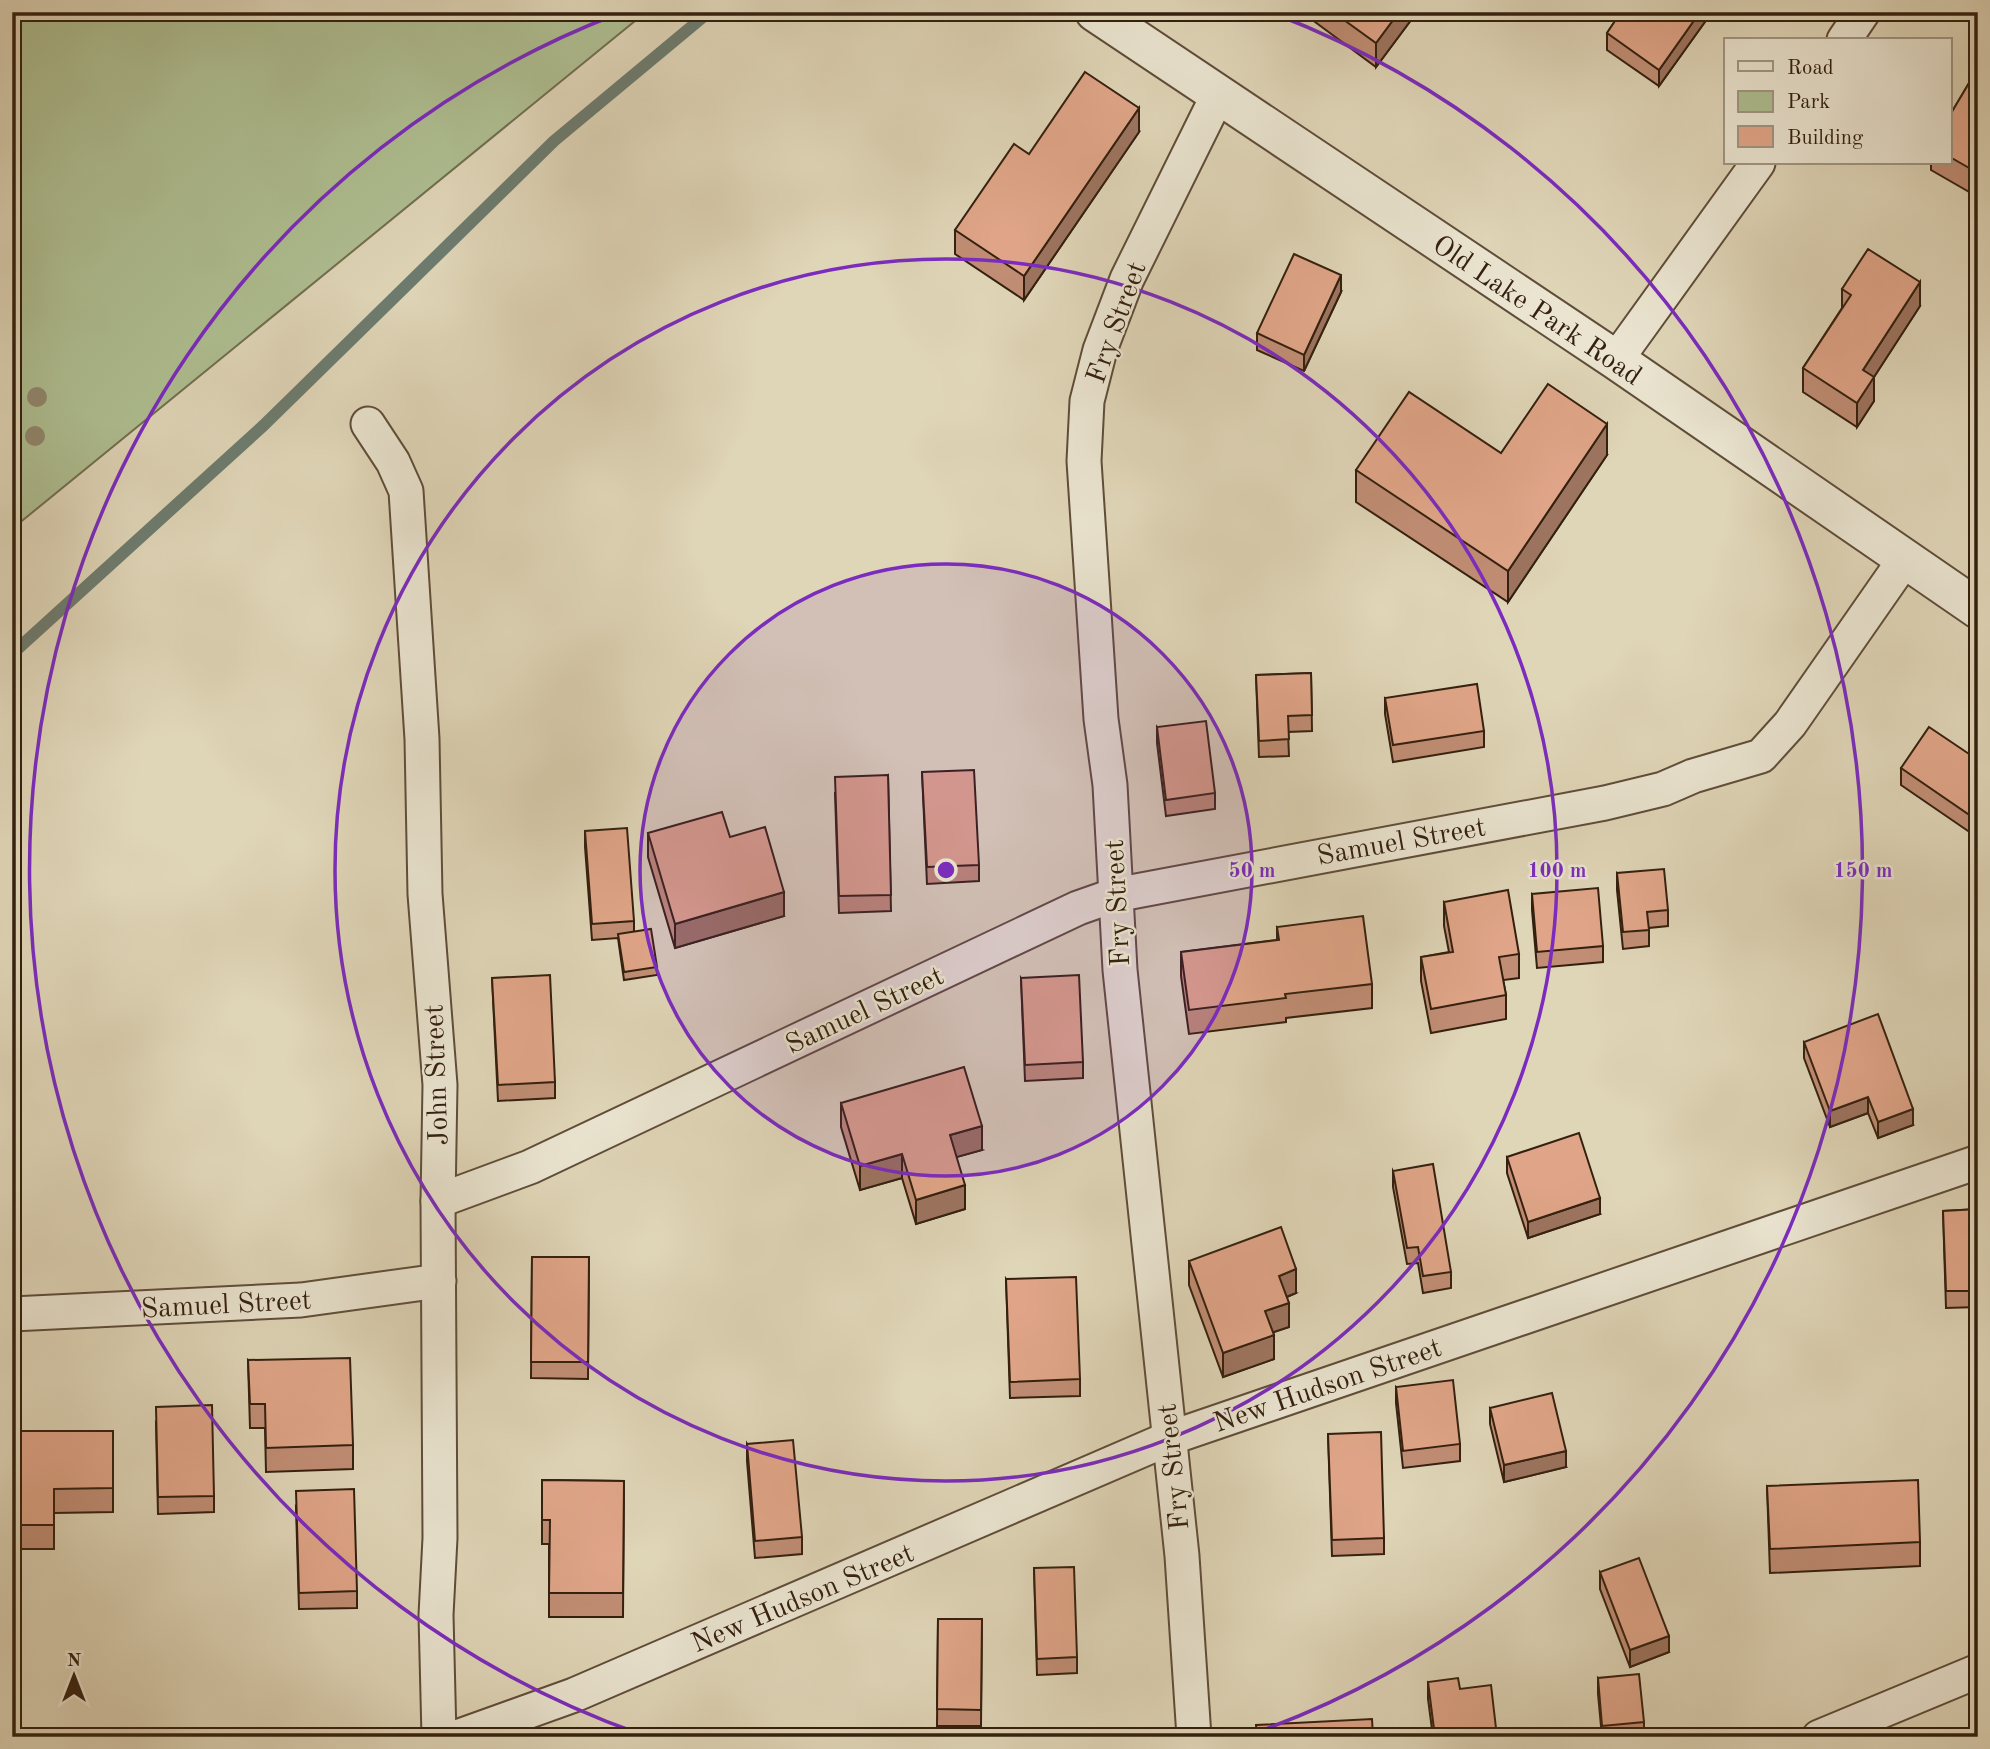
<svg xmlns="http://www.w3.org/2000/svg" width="1990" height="1749" font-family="'Old Standard TT',serif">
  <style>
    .green { fill: #aebe91; stroke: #716f50; stroke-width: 2 }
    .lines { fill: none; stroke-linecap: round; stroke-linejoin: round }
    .stream { stroke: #6d7c6f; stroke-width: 12 }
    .minor-casing { stroke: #5f4d39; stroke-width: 37 }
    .tertiary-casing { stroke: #5f4d39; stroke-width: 42 }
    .minor { stroke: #eae4d0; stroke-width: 33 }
    .tertiary { stroke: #eae4d0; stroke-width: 38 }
    .tree { fill: #91876d }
    .wall { fill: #c18e75; stroke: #34200f; stroke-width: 2 }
    .shaded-wall { fill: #9d745f; stroke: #34200f; stroke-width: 2 }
    .building { fill: #e0a588; stroke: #34200f; stroke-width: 2 }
    .ring { fill: none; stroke: #7b2cbf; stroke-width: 3.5 }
    .labels { text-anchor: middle; stroke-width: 5; stroke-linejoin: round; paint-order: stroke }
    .street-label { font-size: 28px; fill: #34200f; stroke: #eae4d0 }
    .centre { fill: #7b2cbf; stroke: #eae4d0; stroke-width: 3.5 }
    .ring-label { font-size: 21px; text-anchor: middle; font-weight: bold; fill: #7b2cbf; stroke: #eae4d0; stroke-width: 5; stroke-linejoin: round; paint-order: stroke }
  </style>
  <rect width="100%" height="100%" fill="#dfd5b7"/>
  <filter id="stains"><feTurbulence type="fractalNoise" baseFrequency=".00286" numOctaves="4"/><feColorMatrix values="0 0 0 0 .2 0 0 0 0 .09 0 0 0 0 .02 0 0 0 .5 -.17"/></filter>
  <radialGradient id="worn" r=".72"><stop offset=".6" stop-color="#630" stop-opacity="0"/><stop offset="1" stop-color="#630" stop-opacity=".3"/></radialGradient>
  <polygon class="green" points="12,12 646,12 12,529"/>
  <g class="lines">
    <polyline class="stream" points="12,654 264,425 554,141 709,12"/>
    <defs>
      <g id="minor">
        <polyline points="1844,40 1863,12"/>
        <polyline points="1616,360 1758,163"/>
        <polyline points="368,424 393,462 406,491 422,739 425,894 440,1085 438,1201 440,1538 436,1615 439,1737"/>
        <polyline points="438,1201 530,1167 1078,908 1115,895 1605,803 1663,789 1693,776 1761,756 1790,724 1905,559"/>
        <polyline points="12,1314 301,1300 439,1281"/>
        <polyline points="457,1737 574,1695 1170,1438 1978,1162"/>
        <polyline points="1194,1737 1182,1556 1120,970 1110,785 1101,719 1084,461 1087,401 1100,350 1127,279 1218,95"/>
        <polyline points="1819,1737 1978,1671"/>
      </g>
      <polyline id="tertiary" points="1095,12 1616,360 1978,609"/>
    </defs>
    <use href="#minor" class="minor-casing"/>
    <use href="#tertiary" class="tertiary-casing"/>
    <use href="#minor" class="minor"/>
    <use href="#tertiary" class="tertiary"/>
  </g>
  <g class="tree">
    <circle cx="37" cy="397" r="10"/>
    <circle cx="35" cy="436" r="10"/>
  </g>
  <g class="wall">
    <polygon points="1307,12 1417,12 1376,67 1307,16"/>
    <polygon points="1621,12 1712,12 1659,86 1607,50 1607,33"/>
    <polygon points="1978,68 1978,197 1931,170 1931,163 1950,163 1950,115"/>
    <polygon points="1139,132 1024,300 955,254 955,230 1029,154"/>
    <polygon points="1842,289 1920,306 1874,377 1874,401 1857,427 1803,392 1803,368 1842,308"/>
    <polygon points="1341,292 1304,371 1257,350 1257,333"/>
    <polygon points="1501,453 1607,455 1508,602 1356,502 1356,470"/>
    <polygon points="1311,673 1312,731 1288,732 1289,756 1259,757 1256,675"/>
    <polygon points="1385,698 1484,731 1484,747 1393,762 1385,714"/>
    <polygon points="1157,727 1215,793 1215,809 1166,816 1157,743"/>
    <polygon points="1978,760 1971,833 1901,785 1901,768"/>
    <polygon points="922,772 979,865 979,881 927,884"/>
    <polygon points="888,775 891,911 839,913 835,793"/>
    <polygon points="585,831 634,921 634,931 657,967 657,975 624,980 618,938 592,940 585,847"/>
    <polygon points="648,833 730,837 784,916 675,948 648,857"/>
    <polygon points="1617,873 1668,910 1668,926 1649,928 1649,946 1623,949 1617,890"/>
    <polygon points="1532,894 1603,946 1603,962 1537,968 1532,910"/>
    <polygon points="1444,902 1519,954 1519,978 1503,980 1506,995 1506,1019 1431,1033 1421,981 1421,957 1449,952 1444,926"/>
    <polygon points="1277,927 1372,984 1372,1008 1286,1018 1286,1022 1189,1034 1181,976 1181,952 1277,940"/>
    <polygon points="492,978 555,1082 555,1098 498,1101"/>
    <polygon points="1021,978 1083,1062 1083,1078 1025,1081"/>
    <polygon points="1804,1042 1913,1125 1878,1138 1868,1113 1830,1127 1804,1058"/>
    <polygon points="841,1103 982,1150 956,1157 965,1209 916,1224 902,1178 860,1190 841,1127"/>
    <polygon points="1507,1157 1600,1214 1528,1238 1507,1173"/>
    <polygon points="1393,1171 1451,1272 1451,1288 1423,1293 1418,1263 1407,1264 1393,1187"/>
    <polygon points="1978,1209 1978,1307 1946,1308 1943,1211"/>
    <polygon points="532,1257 589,1257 588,1379 531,1378"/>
    <polygon points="1189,1261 1296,1293 1287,1297 1289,1327 1273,1332 1274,1359 1223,1377 1189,1285"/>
    <polygon points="1006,1279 1080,1379 1080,1396 1010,1398"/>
    <polygon points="248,1360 353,1445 353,1469 266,1472 265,1428 250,1428"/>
    <polygon points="1396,1387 1460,1444 1460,1461 1403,1468 1396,1403"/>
    <polygon points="1490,1408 1566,1467 1504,1482 1490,1424"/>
    <polygon points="156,1423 214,1496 214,1512 158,1514"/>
    <polygon points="12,1431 113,1431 113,1512 54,1513 54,1549 18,1549 18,1510 12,1510"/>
    <polygon points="1328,1434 1384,1538 1384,1554 1332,1556"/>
    <polygon points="747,1444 802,1537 802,1554 755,1558 747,1461"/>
    <polygon points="542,1480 624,1481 623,1617 549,1617 549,1544 542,1544"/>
    <polygon points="1767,1486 1920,1542 1920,1566 1770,1573"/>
    <polygon points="296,1507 357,1591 357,1608 299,1609"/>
    <polygon points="1034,1568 1077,1657 1077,1673 1037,1675"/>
    <polygon points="1600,1572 1669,1652 1630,1667 1600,1589"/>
    <polygon points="938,1619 982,1619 981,1726 937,1726"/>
    <polygon points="1598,1678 1644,1722 1644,1737 1602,1737 1598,1694"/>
    <polygon points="1428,1682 1460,1689 1497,1737 1433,1737 1428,1699"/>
  </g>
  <g class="shaded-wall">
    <polygon points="1399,12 1417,12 1376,67 1376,43"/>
    <polygon points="1700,12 1712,12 1659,86 1659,70"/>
    <polygon points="1139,108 1139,132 1024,300 1024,276"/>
    <polygon points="1341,275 1341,292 1304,371 1304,355"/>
    <polygon points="1920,282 1920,306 1874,377 1874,401 1857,427 1857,403 1863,370"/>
    <polygon points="1607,424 1607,455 1508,602 1508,571"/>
    <polygon points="1978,806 1978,823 1971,833 1971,816"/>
    <polygon points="784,892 784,916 675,948 675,924"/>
    <polygon points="1868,1097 1868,1113 1830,1127 1830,1111"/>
    <polygon points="1913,1109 1913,1125 1878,1138 1878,1122"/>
    <polygon points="982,1126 982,1150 950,1159 950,1135"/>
    <polygon points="902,1154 902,1178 860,1190 860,1166"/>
    <polygon points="965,1185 965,1209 916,1224 916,1200"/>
    <polygon points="1600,1198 1600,1214 1528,1238 1528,1222"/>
    <polygon points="1296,1269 1296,1293 1279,1300 1279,1276"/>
    <polygon points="1289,1303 1289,1327 1265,1335 1265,1311"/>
    <polygon points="1274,1335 1274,1359 1223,1377 1223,1353"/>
    <polygon points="1566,1451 1566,1467 1504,1482 1504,1465"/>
    <polygon points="1669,1636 1669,1652 1630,1667 1630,1650"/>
  </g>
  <g class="building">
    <polygon points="1333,12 1399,12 1376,43"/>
    <polygon points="1621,12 1700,12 1659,70 1607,33"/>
    <polygon points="1978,68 1978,173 1950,157 1950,115"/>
    <polygon points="1085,72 1139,108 1024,276 955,230 1014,144 1029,154"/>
    <polygon points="1868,249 1920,282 1863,370 1874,377 1857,403 1803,368 1851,295 1842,289"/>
    <polygon points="1294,254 1341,275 1304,355 1257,333"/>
    <polygon points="1548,384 1607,424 1508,571 1356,470 1409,392 1501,453"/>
    <polygon points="1311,673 1312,715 1288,716 1289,739 1259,741 1256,675"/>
    <polygon points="1477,684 1484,731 1393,745 1385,698"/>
    <polygon points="1206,721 1215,793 1166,800 1157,727"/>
    <polygon points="1929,727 1978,760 1978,806 1971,816 1901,768"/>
    <polygon points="974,770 979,865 927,867 922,772"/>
    <polygon points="888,775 891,895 839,896 835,777"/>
    <polygon points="722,812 730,837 765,827 784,892 675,924 648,833"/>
    <polygon points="627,828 634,921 592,924 585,831"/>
    <polygon points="1664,869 1668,910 1647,912 1649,930 1623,932 1617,873"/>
    <polygon points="1598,888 1603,946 1537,952 1532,894"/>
    <polygon points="1508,890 1519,954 1499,957 1506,995 1431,1009 1421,957 1453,952 1444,902"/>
    <polygon points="1363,916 1372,984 1285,994 1286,998 1189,1010 1181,952 1279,940 1277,927"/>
    <polygon points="651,929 657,967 624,972 618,934"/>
    <polygon points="550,975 555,1082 498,1085 492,978"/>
    <polygon points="1079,975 1083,1062 1025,1065 1021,978"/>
    <polygon points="1878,1014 1913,1109 1878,1122 1868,1097 1830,1111 1804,1042"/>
    <polygon points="964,1067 982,1126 950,1135 965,1185 916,1200 902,1154 860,1166 841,1103"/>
    <polygon points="1579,1133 1600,1198 1528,1222 1507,1157"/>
    <polygon points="1433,1164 1451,1272 1423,1276 1418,1247 1407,1248 1393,1171"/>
    <polygon points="1978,1209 1978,1291 1946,1291 1943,1211"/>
    <polygon points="1281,1227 1296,1269 1279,1276 1289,1303 1265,1311 1274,1335 1223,1353 1189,1261"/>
    <polygon points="532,1257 589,1257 588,1362 531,1362"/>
    <polygon points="1076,1277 1080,1379 1010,1382 1006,1279"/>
    <polygon points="350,1358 353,1445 266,1448 265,1404 250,1404 248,1360"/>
    <polygon points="1453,1380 1460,1444 1403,1451 1396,1387"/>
    <polygon points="1552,1393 1566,1451 1504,1465 1490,1408"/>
    <polygon points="212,1405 214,1496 158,1497 156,1407"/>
    <polygon points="12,1431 113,1431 113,1488 54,1489 54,1525 18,1525 18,1486 12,1486"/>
    <polygon points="1381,1432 1384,1538 1332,1540 1328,1434"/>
    <polygon points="793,1440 802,1537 755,1541 747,1444"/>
    <polygon points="542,1480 624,1481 623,1593 549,1593 550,1520 542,1520"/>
    <polygon points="1918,1480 1920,1542 1770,1549 1767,1486"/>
    <polygon points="354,1489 357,1591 299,1593 296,1491"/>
    <polygon points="1639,1558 1669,1636 1630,1650 1600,1572"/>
    <polygon points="1074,1567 1077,1657 1037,1659 1034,1568"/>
    <polygon points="938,1619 982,1619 981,1710 937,1709"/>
    <polygon points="1639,1674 1644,1722 1602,1726 1598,1678"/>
    <polygon points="1458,1678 1460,1689 1491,1685 1497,1737 1435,1737 1428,1682"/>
    <polygon points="1372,1719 1373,1737 1257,1737 1256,1725"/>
    <polygon points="1953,1734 1953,1737 1926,1737"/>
  </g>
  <circle cx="946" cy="870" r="306" fill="#7b2cbf" fill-opacity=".12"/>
  <g class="ring">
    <circle cx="946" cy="870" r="306"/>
    <circle cx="946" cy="870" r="611"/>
    <path d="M640 1734A917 917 0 0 1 617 14M1275 14A917 917 0 0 1 1252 1734"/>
  </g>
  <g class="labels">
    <g class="street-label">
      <text transform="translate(1538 309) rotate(34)" y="10">Old Lake Park Road</text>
      <text transform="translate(1115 322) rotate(-70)" y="10">Fry Street</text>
      <text transform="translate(1401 840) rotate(-10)" y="10">Samuel Street</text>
      <text transform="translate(1116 903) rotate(-93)" y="10">Fry Street</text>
      <text transform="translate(864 1009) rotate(-25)" y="10">Samuel Street</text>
      <text transform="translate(435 1075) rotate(-92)" y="10">John Street</text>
      <text transform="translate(226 1303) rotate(-3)" y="10">Samuel Street</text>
      <text transform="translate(1327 1384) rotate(-19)" y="10">New Hudson Street</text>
      <text transform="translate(1172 1467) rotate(-96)" y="10">Fry Street</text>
      <text transform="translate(802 1597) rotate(-23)" y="10">New Hudson Street</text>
    </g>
  </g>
  <circle cx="946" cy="870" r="10" class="centre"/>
  <g class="ring-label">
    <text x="1252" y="877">50 m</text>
    <text x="1557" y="877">100 m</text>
    <text x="1863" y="877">150 m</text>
  </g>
  <rect width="1990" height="1749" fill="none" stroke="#dfd5b7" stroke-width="42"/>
  <rect x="14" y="14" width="1962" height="1721" fill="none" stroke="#34200f" stroke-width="3.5"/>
  <rect x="21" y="21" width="1948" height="1707" fill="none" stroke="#34200f" stroke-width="2"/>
  <rect x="1724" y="38" width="228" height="126" fill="#eae4d0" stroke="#a19683" stroke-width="2"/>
  <rect x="1738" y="61" width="35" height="10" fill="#eae4d0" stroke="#a19683" stroke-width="2"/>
  <text x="1787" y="74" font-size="21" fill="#34200f">Road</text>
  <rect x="1738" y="91" width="35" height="21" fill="#aebe91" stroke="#a19683" stroke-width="2"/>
  <text x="1787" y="108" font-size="21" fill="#34200f">Park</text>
  <rect x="1738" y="126" width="35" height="21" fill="#e0a588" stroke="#a19683" stroke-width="2"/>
  <text x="1787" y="144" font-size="21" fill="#34200f">Building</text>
  <g transform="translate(74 1676)" stroke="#eae4d0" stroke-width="5" paint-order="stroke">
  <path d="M0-5L12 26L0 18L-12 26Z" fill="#34200f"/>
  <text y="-10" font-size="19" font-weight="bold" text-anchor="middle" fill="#34200f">N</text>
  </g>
  <rect width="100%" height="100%" filter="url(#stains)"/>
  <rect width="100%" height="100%" fill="url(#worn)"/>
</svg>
